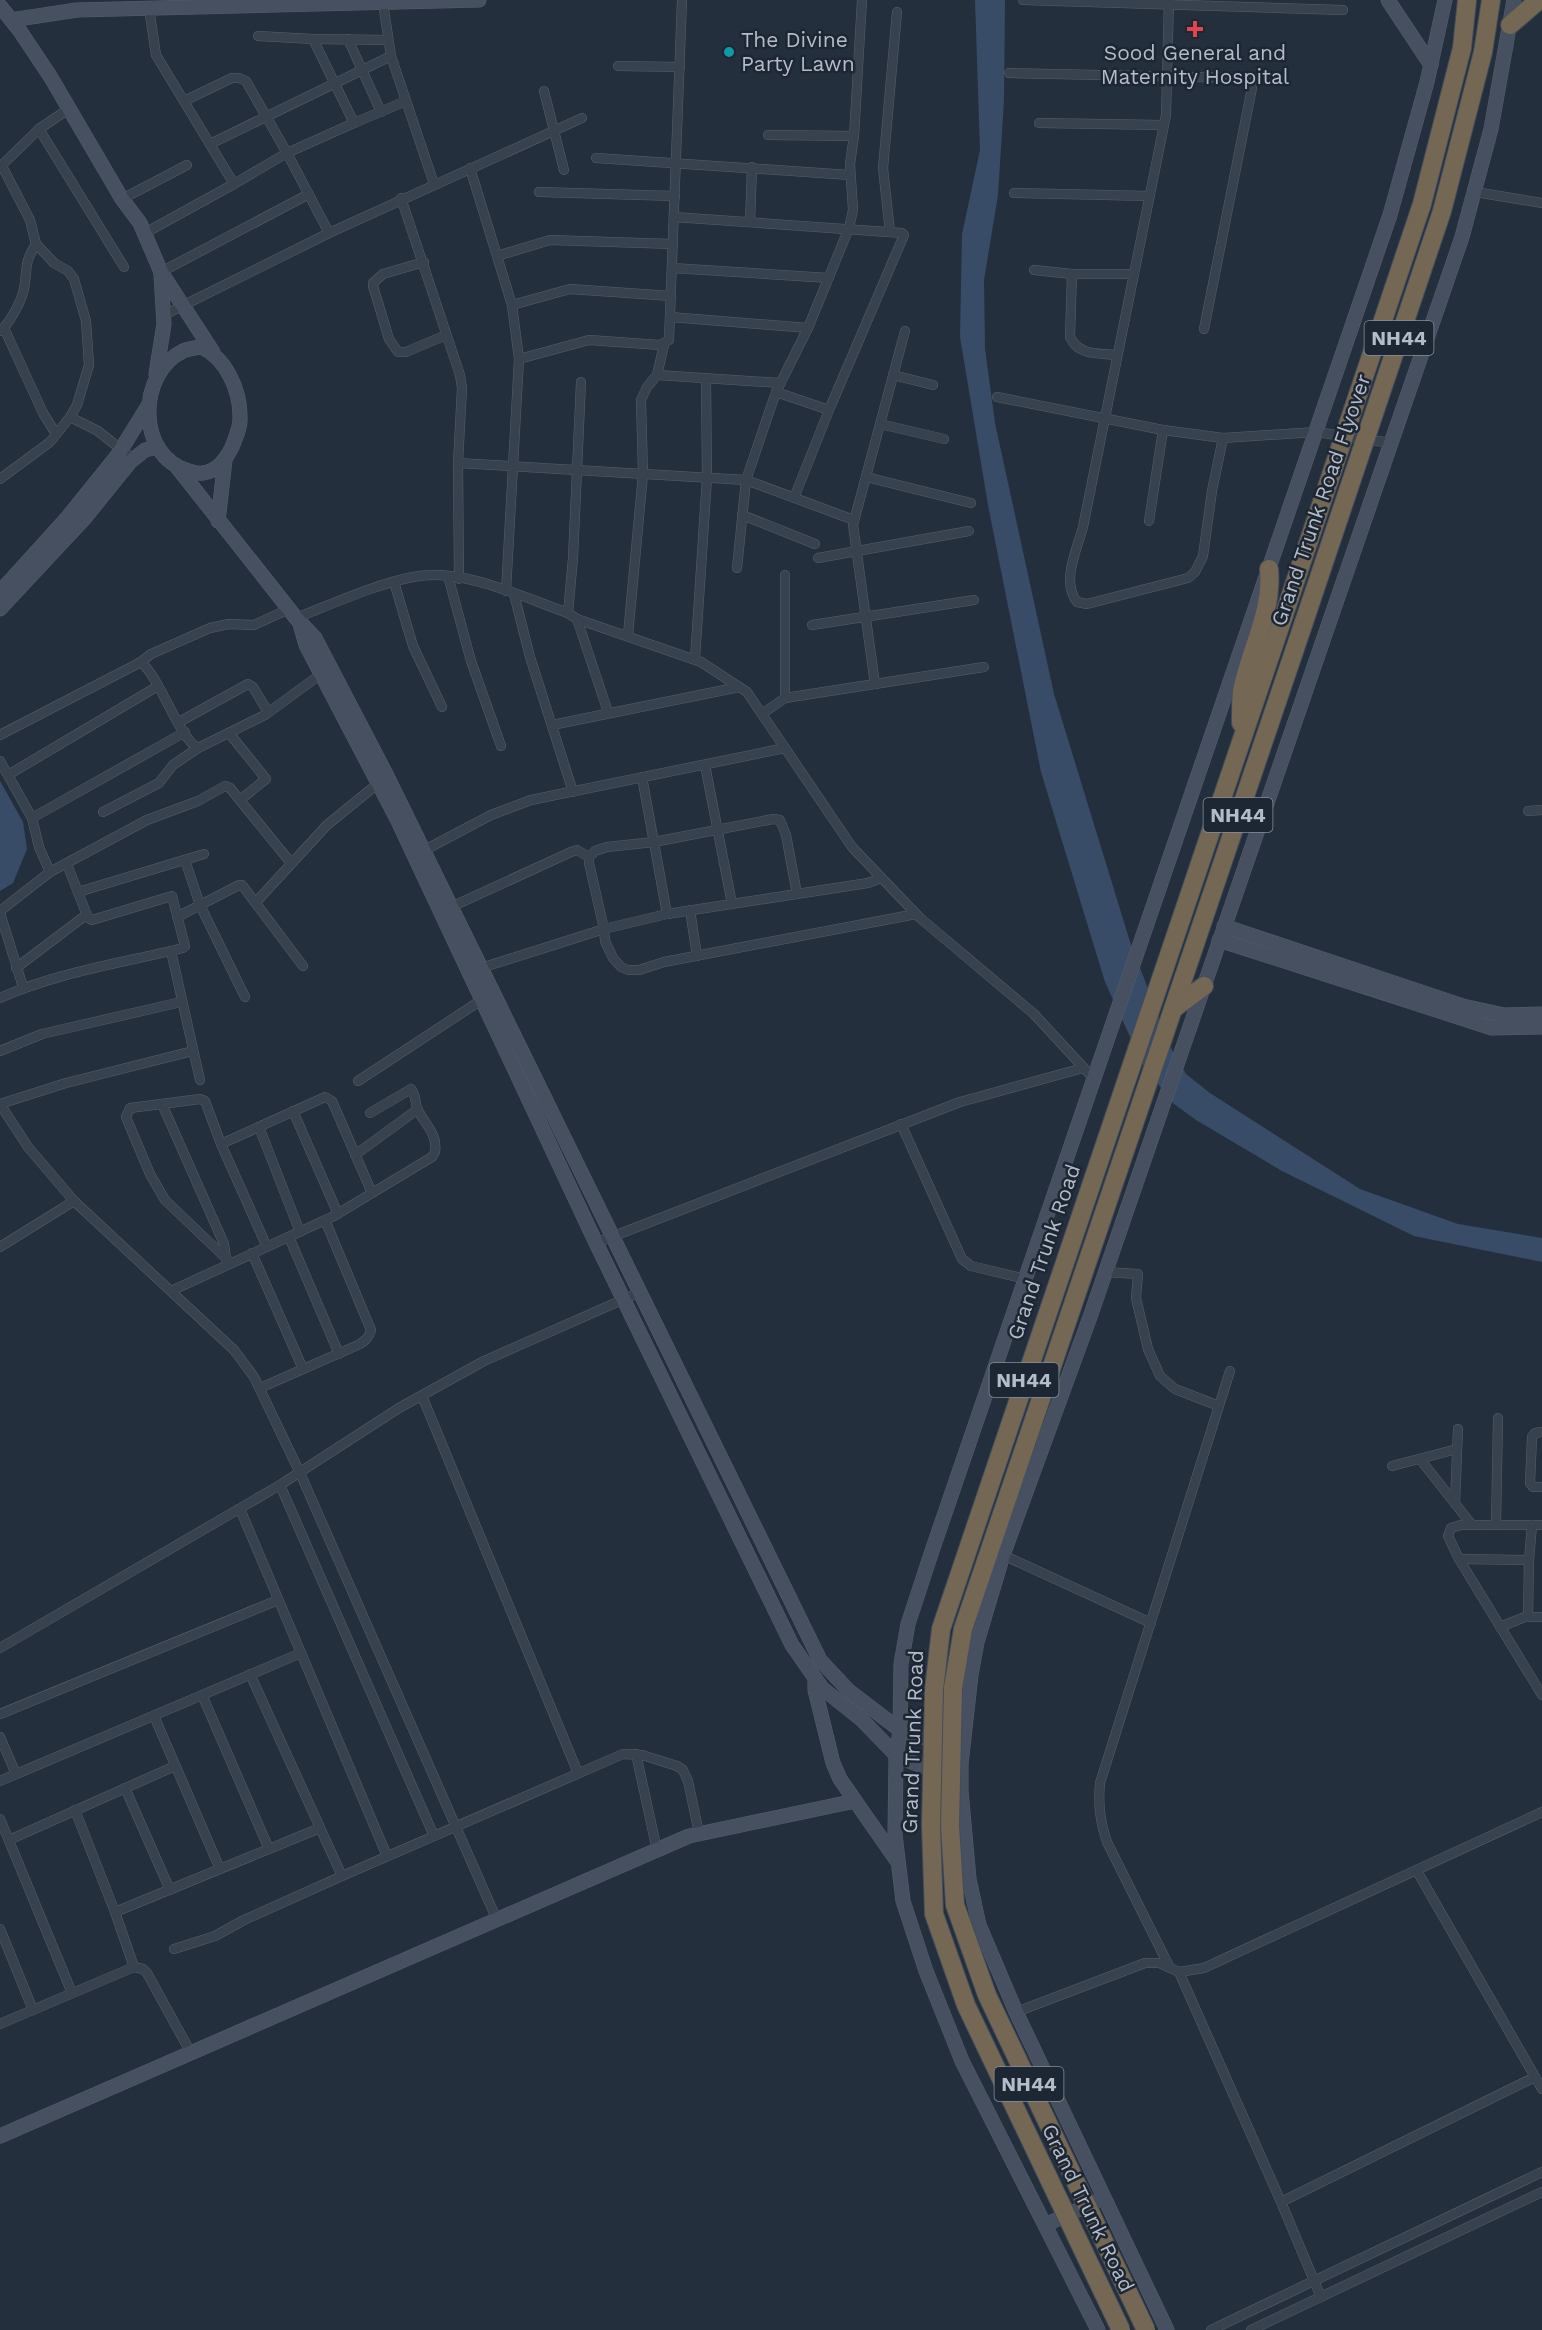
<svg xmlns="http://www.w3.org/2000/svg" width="1542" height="2330" font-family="'Work Sans',sans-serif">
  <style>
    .water { fill: #394c67 }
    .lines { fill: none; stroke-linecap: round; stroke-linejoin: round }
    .street-casing { stroke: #565f6c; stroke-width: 10 }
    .secondary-casing { stroke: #565f6c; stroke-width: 15 }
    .highway-casing { stroke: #434c59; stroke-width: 20 }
    .street { stroke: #38414e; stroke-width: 9 }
    .secondary { stroke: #465061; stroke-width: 14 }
    .highway { stroke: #746855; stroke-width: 18 }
    .highway-bridge-casing { stroke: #434c59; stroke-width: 20; stroke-linecap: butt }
    .highway-bridge { stroke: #746855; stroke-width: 18 }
    .health-dot { fill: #e0444e; stroke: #1d2633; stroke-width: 2 }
    .culture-dot { fill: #0f9aa8; stroke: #1d2633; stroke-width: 2 }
    .labels { text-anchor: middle; stroke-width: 5; stroke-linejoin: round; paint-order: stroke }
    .shield { fill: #1d2633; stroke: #878f9c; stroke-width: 1.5 }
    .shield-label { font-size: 20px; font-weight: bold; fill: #b4bcc9 }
    .poi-label { font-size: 21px; fill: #b4bcc9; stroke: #1d2633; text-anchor: start }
    .street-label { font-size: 21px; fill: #b4bcc9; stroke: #1d2633 }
  </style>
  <rect width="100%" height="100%" fill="#242f3e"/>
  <g class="water">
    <polygon points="975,0 1005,0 1004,100 998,195 984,280 985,349 995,423 1054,694 1131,945 1172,1050 1186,1074 1210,1093 1360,1189 1458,1224 1542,1238 1542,1262 1414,1236 1282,1171 1196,1120 1174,1104 1143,1065 1105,982 1041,772 988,505 960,337 962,234 980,150"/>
    <polygon points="0,781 23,822 27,849 13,883 0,891"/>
  </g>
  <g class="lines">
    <defs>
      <g id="street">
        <polyline points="1023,0 1343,10"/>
        <path d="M1169,0L1166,115L1083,527C1077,549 1061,582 1077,602L1087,604L1188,578L1195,572L1203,556L1212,491L1223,438"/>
        <polyline points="383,3 391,56 434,184"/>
        <polyline points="258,36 313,39 388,40"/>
        <polyline points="313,39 354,123 406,101"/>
        <polyline points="348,39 381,112"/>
        <polyline points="618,66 680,67"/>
        <polyline points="1009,73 1243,78 1249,81 1252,88 1204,329"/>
        <polyline points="544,91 564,170"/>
        <polyline points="184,101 232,78 239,78 246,81 287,153 329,233"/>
        <polyline points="1039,123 1163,125"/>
        <polyline points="39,129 124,267"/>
        <polyline points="768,135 854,136"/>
        <polyline points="210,144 391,56"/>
        <polyline points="596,158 850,175"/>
        <polyline points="0,167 39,129 70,108"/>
        <polyline points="470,168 512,305 519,359 506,591"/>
        <polyline points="234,184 287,153 354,123"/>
        <polyline points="539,192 675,196"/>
        <polyline points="1475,192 1542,203"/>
        <polyline points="1014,193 1149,196"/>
        <polyline points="401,198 460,375 462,388 458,463 459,579"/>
        <polyline points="122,199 187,165"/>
        <polyline points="674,217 902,233 904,235 829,410 794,498"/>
        <polyline points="750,222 752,167"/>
        <polyline points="890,232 883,168 897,12"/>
        <polyline points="145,233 234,184 156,55 149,8"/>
        <polyline points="497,256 550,240 673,244"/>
        <polyline points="424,262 383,274 373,283 373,286 389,339 398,352 406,352 446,335"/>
        <polyline points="672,268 829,278"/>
        <polyline points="1034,270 1072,274 1134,274"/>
        <polyline points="161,272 309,194"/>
        <path d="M1072,274L1070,337C1079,356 1098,353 1117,355"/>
        <polyline points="512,305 570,289 671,296"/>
        <polyline points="164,315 329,233 582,118"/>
        <polyline points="670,317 808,328"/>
        <polyline points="4,328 43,413 56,434"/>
        <path d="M0,331C10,323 21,302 24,289C28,268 23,265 36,244L30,220L2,166"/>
        <polyline points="519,359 589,340 660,345 669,340 682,0"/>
        <polyline points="657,375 781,383"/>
        <polyline points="893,375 933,385"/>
        <polyline points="776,392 829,410"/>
        <polyline points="997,397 1163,430 1223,438 1316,432 1391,443"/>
        <polyline points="70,417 98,431 133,459"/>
        <polyline points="880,424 944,439"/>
        <polyline points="458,463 746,480 854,520"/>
        <polyline points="866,477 971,503"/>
        <polyline points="0,479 50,442 70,417 77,405 89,365 86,321 74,279 68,271 54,263 36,244"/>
        <polyline points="742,515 815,544"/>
        <polyline points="1149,521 1163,430"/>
        <polyline points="818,558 969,531"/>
        <polyline points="737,568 746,480 776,392 808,328 849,228 853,210 850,164 854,136 862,0"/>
        <polyline points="785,575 785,698"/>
        <polyline points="448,576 471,661 501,746"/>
        <polyline points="394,582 413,646 442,707"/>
        <polyline points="514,594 530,657 573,792"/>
        <polyline points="568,613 573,558 581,382"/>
        <path d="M296,618C332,604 376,584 413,577C462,567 522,597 568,613L577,619L701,662L747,692L852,847L920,918L1034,1014L1095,1080"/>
        <polyline points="577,619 608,712"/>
        <polyline points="812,625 974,600"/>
        <polyline points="628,635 643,474 641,400 647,387 657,375 664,345"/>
        <polyline points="695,659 707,478 706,380"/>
        <polyline points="141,662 151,654 210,628 229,624 254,625 289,609"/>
        <polyline points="875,684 853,525 905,331"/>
        <polyline points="762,714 785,698 984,667"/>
        <polyline points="179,722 248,684 253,687 268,712"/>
        <polyline points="552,725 739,687"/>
        <polyline points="229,733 266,779 240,800"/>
        <path d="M0,735L141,662C162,681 178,737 198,748L265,715L321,674"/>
        <polyline points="0,761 32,818 39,847 50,872"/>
        <polyline points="705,765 732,904"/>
        <polyline points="8,775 158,686"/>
        <polyline points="642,777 667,914"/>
        <polyline points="1528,811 1542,810"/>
        <polyline points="103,812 159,783 173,765 198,748"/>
        <polyline points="32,818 185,732"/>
        <polyline points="423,851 491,815 531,800 785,748"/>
        <polyline points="185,860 200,905 245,997"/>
        <polyline points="78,892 204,854"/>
        <polyline points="797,894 786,835 780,820 773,819 654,842 607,847 595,851 589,857 589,863 604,929 605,941 613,958 621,967 628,970 639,970 664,962 916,914"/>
        <polyline points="256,902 327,825 381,781"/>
        <polyline points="451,907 571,852 577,850 589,857"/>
        <polyline points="690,910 697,956"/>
        <polyline points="0,911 50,872 147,820 198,801 225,786 230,788 291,863"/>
        <polyline points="0,913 23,987"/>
        <polyline points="177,917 239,885 242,885 303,966"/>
        <polyline points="171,951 200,1080"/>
        <polyline points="16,968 86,915"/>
        <polyline points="478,969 604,929 667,914 868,883 881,878"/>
        <path d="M0,998C58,972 122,963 183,948L185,946L172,896L92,920L88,918L67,864"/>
        <polyline points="0,1051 42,1034 181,1002"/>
        <polyline points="358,1081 483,999"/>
        <polyline points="0,1104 28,1147 74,1201 234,1350 254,1377 300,1473 497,1920"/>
        <polyline points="0,1104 66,1083 193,1051"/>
        <polyline points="162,1104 224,1244 226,1259"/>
        <polyline points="293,1111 338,1214"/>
        <polyline points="901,1124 962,1259 971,1266 1026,1279"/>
        <polyline points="259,1127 300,1232"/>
        <polyline points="221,1144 325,1097 332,1101 372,1193"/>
        <polyline points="355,1155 418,1109"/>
        <polyline points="289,1237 339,1354"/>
        <polyline points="596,1243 960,1102 1083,1068"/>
        <polyline points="0,1247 74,1201"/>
        <polyline points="252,1253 303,1369"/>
        <polyline points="231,1263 165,1200 150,1174 128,1122 126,1117 130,1108 200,1099 205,1101 221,1144 267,1247"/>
        <polyline points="1105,1272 1138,1274 1136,1298 1148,1349 1160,1376 1175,1389 1219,1406"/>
        <path d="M171,1291L334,1216L432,1157L435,1152C438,1133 424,1124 417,1108C415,1101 416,1095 411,1089L370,1113"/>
        <path d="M260,1388L358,1345C365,1341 369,1338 371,1330L325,1220"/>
        <polyline points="422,1396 578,1773"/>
        <polyline points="1542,1432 1535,1433 1532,1437 1530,1483 1533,1487 1542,1487"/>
        <polyline points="1420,1459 1472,1525"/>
        <polyline points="1392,1466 1457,1449"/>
        <polyline points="280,1485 434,1836"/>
        <polyline points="1455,1503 1458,1429"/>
        <polyline points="240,1509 387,1856"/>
        <polyline points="1496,1525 1498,1418"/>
        <polyline points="1542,1525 1461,1525 1451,1528 1448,1536 1459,1559 1542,1695"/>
        <polyline points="1003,1555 1151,1623"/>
        <polyline points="1459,1559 1529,1560"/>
        <polyline points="1528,1617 1529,1560 1532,1525"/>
        <polyline points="1500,1627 1525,1617 1542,1617"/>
        <polyline points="0,1648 280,1485 399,1408 484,1361 640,1292"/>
        <polyline points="250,1674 342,1876"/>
        <polyline points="202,1695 269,1849"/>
        <polyline points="0,1714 278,1600"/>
        <polyline points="154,1716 220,1869"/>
        <polyline points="0,1737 16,1774"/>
        <polyline points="636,1754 657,1850"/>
        <polyline points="0,1781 301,1653"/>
        <polyline points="125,1788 170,1890"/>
        <polyline points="75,1810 115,1912 134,1967"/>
        <polyline points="0,1819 72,1993"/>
        <polyline points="9,1840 175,1766"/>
        <polyline points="1417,1871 1542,2089"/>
        <polyline points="115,1912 320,1828"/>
        <polyline points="0,1929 33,2010"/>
        <polyline points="174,1949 215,1936 244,1920 342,1876 623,1754 642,1755 677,1766 683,1770 688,1781 699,1833"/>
        <path d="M1170,1968L1107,1842C1100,1821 1098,1805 1100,1783L1230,1371"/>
        <polyline points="1179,1972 1281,2202 1321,2297"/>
        <polyline points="1016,2012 1145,1963 1159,1963 1179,1972 1204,1968 1542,1812"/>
        <polyline points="0,2024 134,1967 143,1969 147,1973 191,2053"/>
        <polyline points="1281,2202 1535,2077"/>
        <polyline points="1211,2330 1542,2172"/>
        <polyline points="1251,2330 1542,2192"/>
      </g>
      <g id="secondary">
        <polyline points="1388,0 1431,65"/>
        <polyline points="0,6 20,31 50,76 122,199 140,223 161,272 213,352"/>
        <polyline points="11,20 77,10 479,0"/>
        <path d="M201,347C226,358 240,390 240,416C241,426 236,437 232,447C226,459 218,471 203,473C198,474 193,472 189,471C136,457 137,373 183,351C189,348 196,348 201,347Z"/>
        <polyline points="156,374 164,324 161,274"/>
        <polyline points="177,467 296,618 315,638 387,776 820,1660 849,1691 900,1730 960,1749"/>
        <polyline points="218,521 225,460"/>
        <polyline points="0,592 67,518 117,456 148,406"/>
        <polyline points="0,609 84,519 130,462 145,450 158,447"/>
        <polyline points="300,624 306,645 398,821 596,1243 792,1645 822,1688 862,1720 897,1756 959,1781"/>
        <polyline points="1224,926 1463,1006 1504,1015 1542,1014"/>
        <polyline points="1219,940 1492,1028 1542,1027"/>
        <polyline points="815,1680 815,1690 833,1763 840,1779 897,1861"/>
        <polyline points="0,2136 689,1836 855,1801"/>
        <polyline points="1045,2225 1095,2202"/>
        <polyline points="1098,2330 962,2061 926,1971 903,1901 895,1835 896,1759 900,1730 901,1664 908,1624 932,1551 1390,215 1427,82 1445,0"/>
        <polyline points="1167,2330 1016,2012 979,1925 969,1879 961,1791 961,1764 971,1675 977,1642 1003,1555 1090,1317 1462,237 1491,129 1514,0"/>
      </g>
      <g id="highway">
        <polyline points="1510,25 1539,0"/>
        <polyline points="1462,48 1467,0"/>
        <polyline points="1483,52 1491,0"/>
        <path d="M1241,723C1241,713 1241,701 1242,691C1250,650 1273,612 1269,569"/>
        <polyline points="1173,1009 1204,986"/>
        <polyline points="953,1688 963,1629 1304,622"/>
        <polyline points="934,1690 941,1629 1284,615"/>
      </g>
    </defs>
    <use href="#street" class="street-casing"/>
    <use href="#secondary" class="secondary-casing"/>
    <use href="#highway" class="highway-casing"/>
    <use href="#street" class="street"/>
    <use href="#secondary" class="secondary"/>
    <use href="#highway" class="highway"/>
    <defs>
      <g id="highway-bridge">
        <polyline points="1284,615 1422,204 1462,48"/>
        <polyline points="1304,622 1442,211 1483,52"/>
        <polyline points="953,1688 950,1826 955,1905 987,1995 1146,2330"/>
        <polyline points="934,1690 931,1826 934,1914 966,2005 1121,2330"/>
      </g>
    </defs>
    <use href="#highway-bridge" class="highway-bridge-casing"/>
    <use href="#highway-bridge" class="highway-bridge"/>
  </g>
  <path class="health-dot" d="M1192 20h6v6h6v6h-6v6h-6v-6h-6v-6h6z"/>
  <circle class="culture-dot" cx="729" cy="52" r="6"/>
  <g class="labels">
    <g class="shield">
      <rect x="1364.5" y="321" width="69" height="34" rx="4.5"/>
      <rect x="1203.5" y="798" width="69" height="34" rx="4.5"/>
      <rect x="989.5" y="1363" width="69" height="34" rx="4.5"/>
      <rect x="994.5" y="2067" width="69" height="34" rx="4.5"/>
    </g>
    <g class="shield-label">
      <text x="1399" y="345">NH44</text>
      <text x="1238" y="822">NH44</text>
      <text x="1024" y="1387">NH44</text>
      <text x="1029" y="2091">NH44</text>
    </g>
    <g class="poi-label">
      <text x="741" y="47">The Divine<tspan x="741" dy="24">Party Lawn</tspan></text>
      <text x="1195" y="60" text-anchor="middle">Sood General and<tspan x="1195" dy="24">Maternity Hospital</tspan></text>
    </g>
    <g class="street-label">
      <text transform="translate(1321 500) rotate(-71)" y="7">Grand Trunk Road Flyover</text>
      <text transform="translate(1044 1252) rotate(-71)" y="7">Grand Trunk Road</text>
      <text transform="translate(913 1742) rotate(-88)" y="7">Grand Trunk Road</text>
      <text transform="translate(1088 2208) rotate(64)" y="7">Grand Trunk Road</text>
    </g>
  </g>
</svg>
